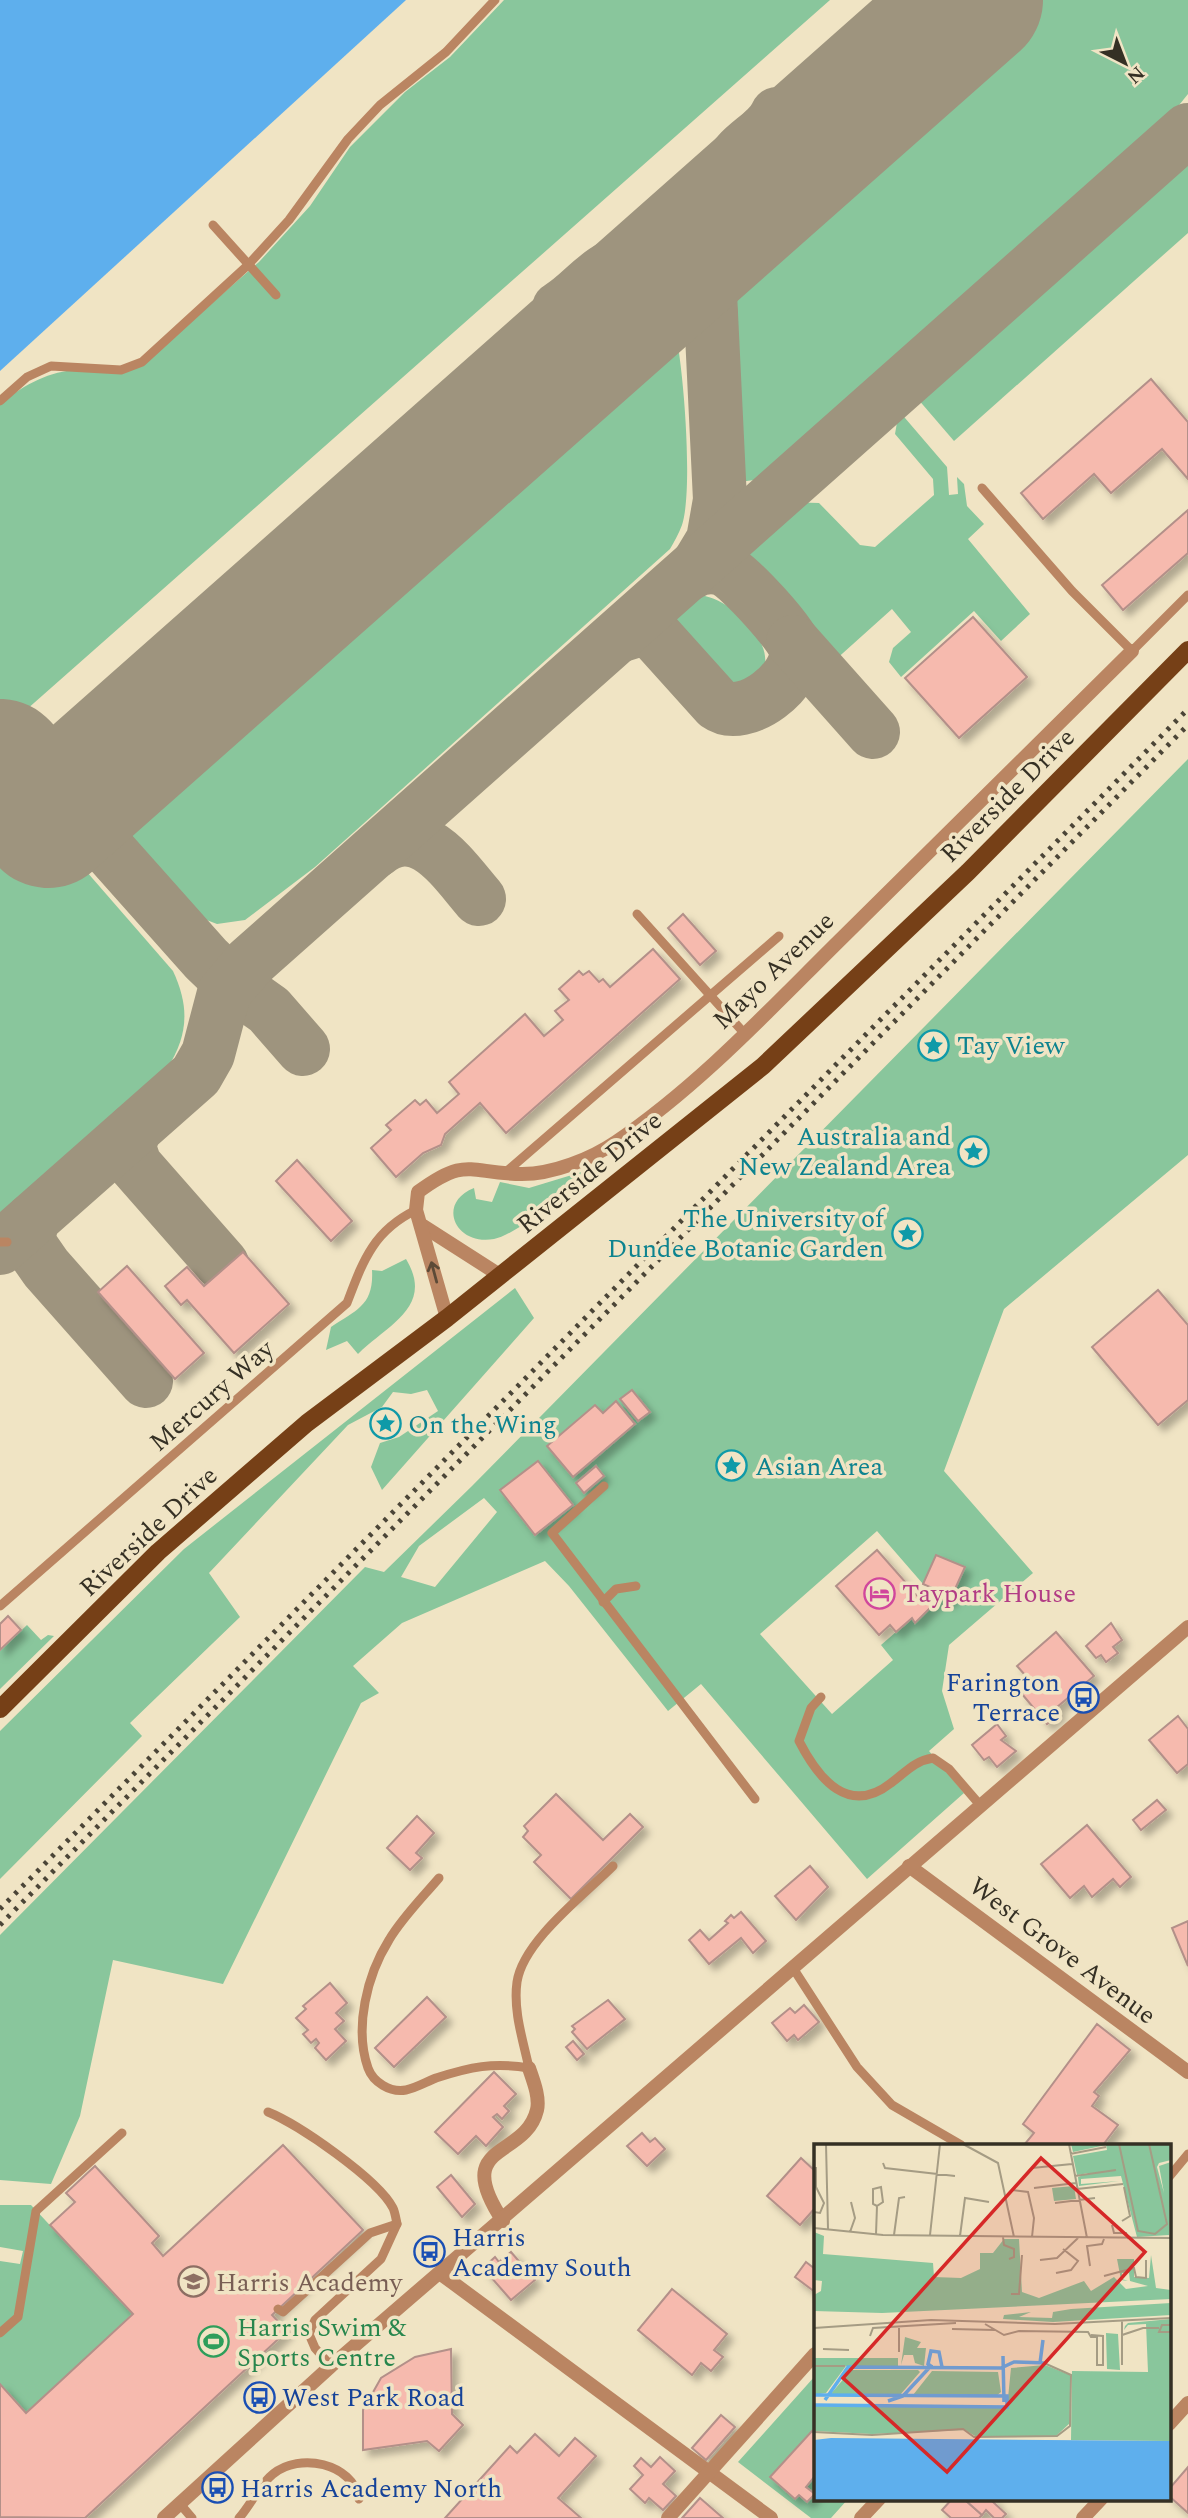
<svg xmlns="http://www.w3.org/2000/svg" width="1188" height="2518" font-family="Spectral,serif">
  <style>
    .green { fill: #89c69c; fill-rule: evenodd }
    .water { fill: #5eafed }
    .lines { fill: none; stroke-linecap: round; stroke-linejoin: round }
    .taxiway { stroke: #9e947e; stroke-width: 54 }
    .runway { stroke: #9e947e; stroke-width: 136 }
    .building { fill: #f6baae; stroke: #b39089; stroke-width: 2; filter: url(#shadow) }
    .service { stroke: #ba8562; stroke-width: 9 }
    .minor { stroke: #ba8562; stroke-width: 14 }
    .tertiary { stroke: #ba8562; stroke-width: 14 }
    .primary { stroke: #764017; stroke-width: 18 }
    .rail { stroke: #4b4537; stroke-width: 5; stroke-dasharray: 3.5 7; stroke-linecap: butt }
    .oneway { stroke: #5d4a37 }
    .labels { text-anchor: middle; stroke-width: 7; stroke-linejoin: round; paint-order: stroke }
    .street-label { font-size: 26px; fill: #353024; stroke: #f0e4c4 }
    .culture-label { font-size: 26px; fill: #0d838f; stroke: #f0e4c4; text-anchor: start }
    .hotel-label { font-size: 26px; fill: #b23c85; stroke: #f0e4c4; text-anchor: start }
    .transit-label { font-size: 26px; fill: #164399; stroke: #f0e4c4; text-anchor: start }
    .education-label { font-size: 26px; fill: #785e54; stroke: #f0e4c4; text-anchor: start }
    .leisure-label { font-size: 26px; fill: #27864d; stroke: #f0e4c4; text-anchor: start }
    .inset-river { fill: none; stroke: #5eafed; stroke-width: 3.5 }
    .inset-road { fill: none; stroke: #a59c84; stroke-width: 2 }
    .view { fill: #d62828; fill-opacity: 0.15; stroke: #d62828; stroke-width: 3.5 }
    .inset-edge { fill: none; stroke: #353024; stroke-width: 3.5 }
  </style>
  <defs>
    <filter id="shadow"><feDropShadow dx="6" dy="6" stdDeviation="3.5" flood-color="#0004"/></filter>
  </defs>
  <rect width="100%" height="100%" fill="#f0e4c4"/>
  <g class="green">
    <path d="M504,0H830L0,733V405C20,387 45,373 73,370C106,366 115,376 148,359L259,262L310,206L350,147L405,92L450,57Z"/>
    <polygon points="969,0 1188,0 1188,94 1167,120 762,479 739,482 723,243 732,215 751,192"/>
    <polygon points="1188,143 1188,233 954,441 911,391"/>
    <path d="M645,293L663,300L670,308C683,346 694,489 682,525C679,533 674,542 670,549L315,867L245,920L217,924L204,919C186,903 170,885 154,867C117,827 94,803 122,748L635,294Z"/>
    <polygon points="899,411 947,467 949,495 958,494 957,477 964,484 967,506 984,524 968,539 1030,614 1001,641 974,611 901,677 889,662 893,648 911,632 892,609 833,662 825,659 750,572 747,537 785,502 819,503 860,545 875,547 934,495 933,479 895,434"/>
    <path d="M705,596C732,602 769,636 765,665C746,702 722,695 698,668C691,660 682,652 678,643C667,620 682,598 705,596Z"/>
    <path d="M1188,759V1155L1004,1309L944,1471L1033,1573L949,1645L942,1691L954,1729L929,1751L964,1793L867,1879L701,1684L668,1711L569,1586L545,1561L402,1623L353,1666L379,1693L361,1703L223,1984L113,1960L80,2116L51,2184L0,2180V1935L365,1567L384,1572L472,1486ZM484,1498L497,1512L435,1587L401,1577L419,1546ZM877,1531L923,1584L936,1555L964,1567L950,1600L945,1602L941,1597L916,1622L912,1618L881,1645L893,1660L832,1714L760,1634Z"/>
    <path d="M0,772L173,971C190,1008 188,1035 167,1069L0,1219Z"/>
    <path d="M585,1171L588,1177C568,1192 516,1235 494,1239C455,1246 436,1203 474,1188L476,1199L492,1202L500,1182L529,1188Z"/>
    <path d="M406,1259C435,1307 387,1325 358,1354L347,1341L326,1350L331,1327C357,1310 374,1305 372,1270L382,1271Z"/>
    <polygon points="515,1288 534,1318 382,1490 371,1467 380,1443 399,1437 438,1411 427,1390 411,1394 393,1392 382,1407 348,1425 209,1573 240,1617 130,1723 142,1736 0,1879 0,1731 184,1549"/>
    <polygon points="27,1625 41,1640 48,1635 54,1636 0,1689 0,1651"/>
    <polygon points="0,2205 31,2205 133,2314 26,2413 0,2384 0,2261 20,2264 23,2251 0,2247"/>
    <polygon points="815,2376 815,2499 848,2499 831,2518 811,2518 738,2462"/>
  </g>
  <polygon class="water" points="0,0 406,0 0,371"/>
  <g class="lines">
    <g class="taxiway">
      <path d="M559,308C578,297 591,278 610,268C652,244 699,269 711,314"/>
      <path d="M698,565L713,540L720,500L707,231C712,205 719,174 738,154C750,140 770,131 777,114"/>
      <path d="M622,635L641,629L654,634L717,704C745,724 801,679 796,649C793,635 739,576 725,570C712,565 700,567 689,574"/>
      <polyline points="793,642 873,732"/>
      <polyline points="36,768 206,959 231,983 269,1010 303,1049"/>
      <path d="M376,851C420,816 453,869 479,899"/>
      <polyline points="134,1130 129,1147 135,1165 222,1264"/>
      <polyline points="32,1220 28,1242 46,1268 146,1381"/>
      <polyline points="0,1248 196,1075 208,1054 224,993 249,963 1188,130"/>
    </g>
    <polyline class="runway" points="0,767 48,820 975,0"/>
  </g>
  <g class="building">
    <polygon points="1151,379 1188,422 1188,479 1162,449 1111,493 1094,474 1043,519 1021,493"/>
    <polygon points="1188,510 1188,553 1123,610 1102,585"/>
    <polygon points="973,617 1027,677 959,738 905,678"/>
    <polygon points="683,914 716,951 700,965 668,928"/>
    <polygon points="653,949 680,979 506,1133 480,1103 445,1134 441,1145 423,1153 396,1177 371,1148 391,1130 386,1125 415,1100 420,1105 426,1100 437,1113 459,1094 449,1082 525,1014 544,1036 563,1020 555,1011 569,1000 559,989 579,971 583,975 589,971 599,982 603,979 610,987"/>
    <polygon points="297,1160 352,1221 331,1241 276,1181"/>
    <polygon points="243,1252 289,1304 234,1353 187,1300 181,1305 165,1286 187,1267 204,1286"/>
    <polygon points="127,1266 204,1353 175,1379 98,1292"/>
    <polygon points="1158,1290 1188,1325 1188,1400 1158,1425 1092,1347"/>
    <polygon points="632,1390 650,1412 638,1421 620,1399"/>
    <polygon points="616,1401 635,1424 573,1477 547,1446 595,1405 603,1413"/>
    <polygon points="538,1461 573,1505 535,1535 500,1490"/>
    <polygon points="596,1466 604,1476 584,1493 576,1483"/>
    <polygon points="877,1550 921,1600 931,1598 939,1591 923,1584 936,1555 965,1567 950,1600 945,1602 941,1597 915,1623 912,1618 896,1632 890,1625 879,1635 836,1586"/>
    <polygon points="8,1616 21,1630 0,1650 0,1624"/>
    <polygon points="1111,1623 1122,1640 1113,1647 1118,1653 1106,1662 1101,1655 1096,1658 1086,1646"/>
    <polygon points="1056,1632 1094,1676 1056,1708 1060,1713 1047,1724 1022,1694 1033,1684 1017,1666"/>
    <polygon points="1178,1716 1188,1729 1188,1764 1177,1773 1149,1740"/>
    <polygon points="997,1724 1006,1736 1001,1740 1016,1751 997,1767 989,1757 984,1760 972,1745"/>
    <polygon points="556,1794 603,1840 630,1814 643,1827 571,1899 534,1862 541,1855 523,1837 528,1831 524,1826"/>
    <polygon points="1157,1800 1166,1810 1141,1830 1133,1820"/>
    <polygon points="417,1816 434,1833 416,1853 422,1858 410,1870 387,1848"/>
    <polygon points="1087,1825 1131,1877 1120,1887 1113,1879 1092,1897 1084,1886 1070,1898 1041,1864"/>
    <polygon points="810,1866 828,1887 796,1920 775,1896"/>
    <polygon points="741,1912 766,1941 753,1953 741,1938 709,1964 689,1940 700,1930 709,1940 728,1923 725,1921 731,1915 734,1918"/>
    <polygon points="1188,1921 1188,1966 1172,1928"/>
    <polygon points="330,1983 347,2003 336,2013 344,2021 335,2029 346,2041 326,2060 315,2048 319,2043 316,2039 311,2043 303,2034 308,2030 296,2018 306,2009 303,2006"/>
    <polygon points="427,1997 446,2017 394,2067 375,2048"/>
    <polygon points="608,2000 625,2019 587,2049 572,2032 575,2029 572,2026"/>
    <polygon points="804,2005 819,2022 798,2040 794,2035 787,2041 772,2023 790,2008 795,2013"/>
    <polygon points="1097,2024 1130,2050 1094,2092 1099,2096 1092,2106 1118,2125 1103,2145 1024,2145 1034,2133 1023,2124"/>
    <polygon points="573,2041 584,2054 577,2060 566,2047"/>
    <polygon points="494,2072 516,2094 504,2106 509,2111 502,2119 497,2114 493,2117 503,2127 486,2146 476,2136 458,2154 435,2132"/>
    <polygon points="642,2133 650,2142 655,2138 665,2149 647,2166 627,2146"/>
    <polygon points="283,2145 363,2230 272,2315 287,2331 85,2518 0,2517 0,2384 26,2413 133,2314 50,2225 75,2202 66,2193 95,2166 159,2236 152,2243 163,2256"/>
    <polygon points="801,2158 815,2171 815,2208 800,2225 767,2196"/>
    <polygon points="451,2175 475,2204 462,2217 437,2187"/>
    <polygon points="511,2252 535,2280 511,2300 483,2268 495,2257 499,2262"/>
    <polygon points="806,2262 815,2269 815,2292 795,2277"/>
    <polygon points="672,2289 727,2334 714,2350 723,2357 711,2371 701,2363 692,2375 638,2330"/>
    <polygon points="451,2349 452,2414 463,2425 439,2451 427,2441 363,2450 363,2410 381,2378 415,2357"/>
    <polygon points="721,2415 735,2427 706,2460 692,2448"/>
    <polygon points="812,2431 815,2434 815,2476 806,2487 815,2494 807,2502 799,2495 795,2499 770,2477"/>
    <polygon points="535,2434 559,2456 575,2438 596,2456 558,2498 581,2518 445,2518 510,2446 517,2453"/>
    <polygon points="660,2457 675,2471 663,2484 676,2496 663,2510 649,2498 645,2503 630,2489 643,2475 634,2466 641,2458 651,2467"/>
    <polygon points="1188,2467 1188,2513 1169,2496 1169,2489"/>
    <polygon points="700,2498 723,2518 682,2518"/>
    <polygon points="952,2499 964,2499 982,2515 979,2518 951,2518 942,2510"/>
    <polygon points="964,2499 996,2499 993,2502 1006,2514 1002,2518 994,2518 986,2510 982,2515"/>
  </g>
  <g class="lines">
    <g class="service">
      <polyline points="213,225 276,295"/>
      <polyline points="0,401 27,377 51,366 121,370 142,362 248,265 289,220 348,139 380,105 446,52 495,0"/>
      <polyline points="982,488 1072,591 1132,651 1188,595"/>
      <polyline points="637,914 745,1034"/>
      <polyline points="506,1172 779,936"/>
      <polyline points="0,1242 7,1242"/>
      <polyline points="604,1486 552,1533 755,1799"/>
      <polyline points="603,1602 616,1589 636,1586"/>
      <path d="M0,1606L347,1303C363,1261 373,1231 416,1210"/>
      <path d="M821,1697L811,1708L799,1741C819,1780 849,1816 891,1783C906,1772 914,1761 933,1758L949,1769L980,1805"/>
      <path d="M439,1878C422,1898 402,1918 389,1940C367,1975 354,2028 368,2068C373,2082 390,2093 406,2090C416,2088 426,2082 436,2078C470,2067 493,2062 529,2068C523,2040 513,2011 517,1982C523,1941 584,1895 613,1866"/>
      <polyline points="793,1968 857,2067 892,2105 961,2145"/>
      <path d="M268,2112C298,2124 378,2179 393,2208C395,2212 396,2219 397,2224L381,2259L315,2320L309,2334L315,2348L331,2366"/>
      <polyline points="1169,2177 1188,2154"/>
      <polyline points="278,2309 283,2312 370,2233 397,2224"/>
      <polyline points="0,2333 18,2317 36,2211 122,2133"/>
      <polyline points="180,2504 192,2518"/>
      <path d="M239,2518C251,2505 259,2485 273,2474C299,2452 353,2463 359,2499"/>
    </g>
    <g class="minor">
      <polyline points="423,1226 501,1276"/>
      <path d="M447,1318L416,1210L418,1192C468,1155 469,1174 522,1174C553,1174 591,1159 616,1142C700,1085 771,1008 843,937C939,842 1036,746 1132,651"/>
      <polyline points="909,1866 1188,2072"/>
      <path d="M503,2221C450,2141 525,2160 537,2110C540,2097 533,2080 529,2068"/>
      <polyline points="441,2274 771,2518"/>
      <polyline points="1169,2424 1188,2403"/>
      <polyline points="668,2518 815,2354"/>
      <polyline points="861,2518 879,2499"/>
      <polyline points="1083,2518 1101,2499"/>
    </g>
    <polyline class="tertiary" points="164,2518 331,2366 1188,1627"/>
    <polyline class="primary" points="0,1709 158,1552 307,1423 447,1318 763,1066 968,872 1188,650"/>
    <g class="rail">
      <polyline points="0,1909 1188,709"/>
      <polyline points="0,1925 1188,725"/>
    </g>
  </g>
  <defs><path id="oneway-shaft" d="M-6 0H5M1.5-3L5.5 0L1.5 3" fill="none" stroke-width="1.6" stroke-linecap="round" stroke-linejoin="round" transform="scale(1.75)"/></defs>
  <use class="oneway" href="#oneway-shaft" transform="translate(434 1272) rotate(-105)"/>
  <defs>
    <symbol id="sight-ring" viewBox="-11 -11 22 22"><circle r="9.5" fill="#f0e4c4" stroke="#0f9aa8" stroke-width="1.5"/><path d="M0-6L1.8-2.2L6-1.7L2.9 1.2L3.7 5.4L0 3.3L-3.7 5.4L-2.9 1.2L-6-1.7L-1.8-2.2Z" fill="#0f9aa8"/></symbol>
    <symbol id="hotel-ring" viewBox="-11 -11 22 22"><circle r="9.5" fill="#f0e4c4" stroke="#d1479c" stroke-width="1.5"/><path d="M-6-4.5h1.5V1H6V5H4.5V3h-9V5H-6ZM-4 0a1.8 1.8 0 1 1 3.6 0ZM.5 0V-2.5h3Q6-2.5 6 0Z" fill="#d1479c"/></symbol>
    <symbol id="bus-ring" viewBox="-11 -11 22 22"><circle r="9.5" fill="#f0e4c4" stroke="#1a4fb4" stroke-width="1.5"/><path d="M-5-6H5V4H4V6H2V4H-2V6H-4V4H-5ZM-3.5-4V0h7V-4ZM-3.5 1.2v1.5H-2V1.2ZM2 1.2v1.5H3.5V1.2Z" fill="#1a4fb4"/></symbol>
    <symbol id="school-ring" viewBox="-11 -11 22 22"><circle r="9.5" fill="#f0e4c4" stroke="#8d6e63" stroke-width="1.5"/><path d="M0-5L7-2L0 1L-7-2ZM-4 1L0 2.5L4 1V4Q0 6-4 4Z" fill="#8d6e63"/></symbol>
    <symbol id="stadium-ring" viewBox="-11 -11 22 22"><circle r="9.5" fill="#f0e4c4" stroke="#2e9e5b" stroke-width="1.5"/><path d="M0-5a6.5 5 0 1 0 0 10a6.5 5 0 1 0 0-10ZM-3.5-1.8h7v3.6h-7Z" fill="#2e9e5b"/></symbol>
  </defs>
  <g fill-rule="evenodd">
    <use href="#sight-ring" x="916" y="1028" width="35" height="35"/>
    <use href="#sight-ring" x="956" y="1134" width="35" height="35"/>
    <use href="#sight-ring" x="890" y="1216" width="35" height="35"/>
    <use href="#sight-ring" x="368" y="1406" width="35" height="35"/>
    <use href="#sight-ring" x="714" y="1448" width="35" height="35"/>
    <use href="#hotel-ring" x="862" y="1576" width="35" height="35"/>
    <use href="#bus-ring" x="1066" y="1680" width="35" height="35"/>
    <use href="#bus-ring" x="412" y="2234" width="35" height="35"/>
    <use href="#school-ring" x="176" y="2264" width="35" height="35"/>
    <use href="#stadium-ring" x="196" y="2324" width="35" height="35"/>
    <use href="#bus-ring" x="242" y="2380" width="35" height="35"/>
    <use href="#bus-ring" x="200" y="2470" width="35" height="35"/>
  </g>
  <g class="labels">
    <g class="street-label">
      <text transform="translate(1007 795) rotate(-45)" y="9">Riverside Drive</text>
      <text transform="translate(773 970) rotate(-44)" y="9">Mayo Avenue</text>
      <text transform="translate(589 1172) rotate(-39)" y="9">Riverside Drive</text>
      <text transform="translate(211 1395) rotate(-41)" y="9">Mercury Way</text>
      <text transform="translate(148 1531) rotate(-43)" y="9">Riverside Drive</text>
      <text transform="translate(1063 1950) rotate(37)" y="9">West Grove Avenue</text>
    </g>
    <g class="culture-label">
      <text x="957" y="1054">Tay View</text>
      <text x="951" y="1145" text-anchor="end">Australia and<tspan x="951" dy="30">New Zealand Area</tspan></text>
      <text x="884" y="1227" text-anchor="end">The University of<tspan x="884" dy="30">Dundee Botanic Garden</tspan></text>
      <text x="408" y="1433">On the Wing</text>
      <text x="755" y="1475">Asian Area</text>
    </g>
    <g class="hotel-label">
      <text x="902" y="1602">Taypark House</text>
    </g>
    <g class="transit-label">
      <text x="1060" y="1691" text-anchor="end">Farington<tspan x="1060" dy="30">Terrace</tspan></text>
      <text x="452" y="2246">Harris<tspan x="452" dy="30">Academy South</tspan></text>
      <text x="282" y="2406">West Park Road</text>
      <text x="240" y="2497">Harris Academy North</text>
    </g>
    <g class="education-label">
      <text x="216" y="2291">Harris Academy</text>
    </g>
    <g class="leisure-label">
      <text x="237" y="2336">Harris Swim &amp;<tspan x="237" dy="30">Sports Centre</tspan></text>
    </g>
  </g>
  <g transform="translate(814 2144)">
    <rect width="357" height="357" fill="#f0e4c4"/>
    <path d="M257,0H357V16L345,19L343,23L350,49L345,22L357,18L355,91L323,93L307,32L267,35V40L305,37L265,42L264,33L275,29L263,31L259,12L293,6L292,1L259,8ZM260,42L262,55L240,57L238,44ZM0,88L10,92L9,110L119,119L120,133L147,134L166,125V109H179L190,95H205L208,148L225,154L270,137L277,147L300,133L312,145L334,142L316,137L315,129H308V135L314,137L307,136L303,115H320V133L335,134L337,111L342,144L357,146V155L68,169L0,167V151L7,147L8,137L0,136ZM357,159V171L239,178L189,175L190,171L217,168L205,173L238,174L239,168L257,165ZM357,175V297L257,296L258,227L334,228L332,180L314,181L310,186L311,182L314,179ZM292,189L304,190L306,226L293,225ZM91,193L107,198L103,204H112L110,222L101,219L99,211H90L87,221ZM0,214H84V222H32L12,249L0,251ZM231,221L256,231V279L242,292H161L151,286L58,290L0,287V262L193,264L197,224ZM37,226H104L106,228L86,251H16ZM118,227L184,228L187,248L181,253L99,251Z" fill="#89c69c"/>
    <path d="M17,294L357,297V357H0V296Z" fill="#5eafed"/>
    <path class="inset-river" d="M189,212L190,258M226,219L229,196M118,223L114,220L117,207L125,208L128,223M0,251L193,252V263L0,261M11,256L34,223L187,224L200,218L233,219M74,257L89,252L115,224"/>
    <path class="inset-road" d="M12,0L14,85M149,0L184,19L200,93M255,0L273,94M305,0L324,87L341,90L353,80L335,0M256,10L292,3M69,19L71,24L141,32M218,24L258,20M261,32L302,26M220,44L262,39M263,45L309,40M198,46L214,48L220,74L218,93M241,59L281,54M0,68L6,69L10,59L2,43V23M308,77L316,72L310,43M298,81L300,89H312L314,95M0,84L69,91L357,94M36,88L41,74L37,58M62,90L63,62L69,58L67,43L59,45V60L63,62M80,91L85,54L91,53M116,91L126,0M146,92L151,54L175,58M189,93L190,101L200,105V113L195,115M226,116L243,114L264,94M276,122L273,102L288,100L290,95M242,129L257,126L264,117L249,105M290,132L320,124L322,133L332,134V116M197,150H205L208,111M308,177V191L329,184H345M171,180L190,191L205,187L274,188L277,193H283V221H289V192L277,191M357,181H348L345,188H357M85,182V208M0,184L117,176L241,180L357,174M138,185L181,186M308,191V221M56,192L59,184L142,179M9,205L35,206M0,222H31M0,288L58,291L149,285L160,293L243,292L256,282L257,231L230,219"/>
    <path class="view" d="M227,14L331,108L133,328L29,234Z"/>
    <rect width="357" height="357" class="inset-edge"/>
  </g>
  <g transform="translate(1125 63) rotate(138)" stroke="#f0e4c4" stroke-width="5" paint-order="stroke">
  <path d="M0-5L12 26L0 18L-12 26Z" fill="#353024"/>
  <text y="-10" font-size="19" font-weight="bold" text-anchor="middle" fill="#353024">N</text>
  </g>
</svg>
